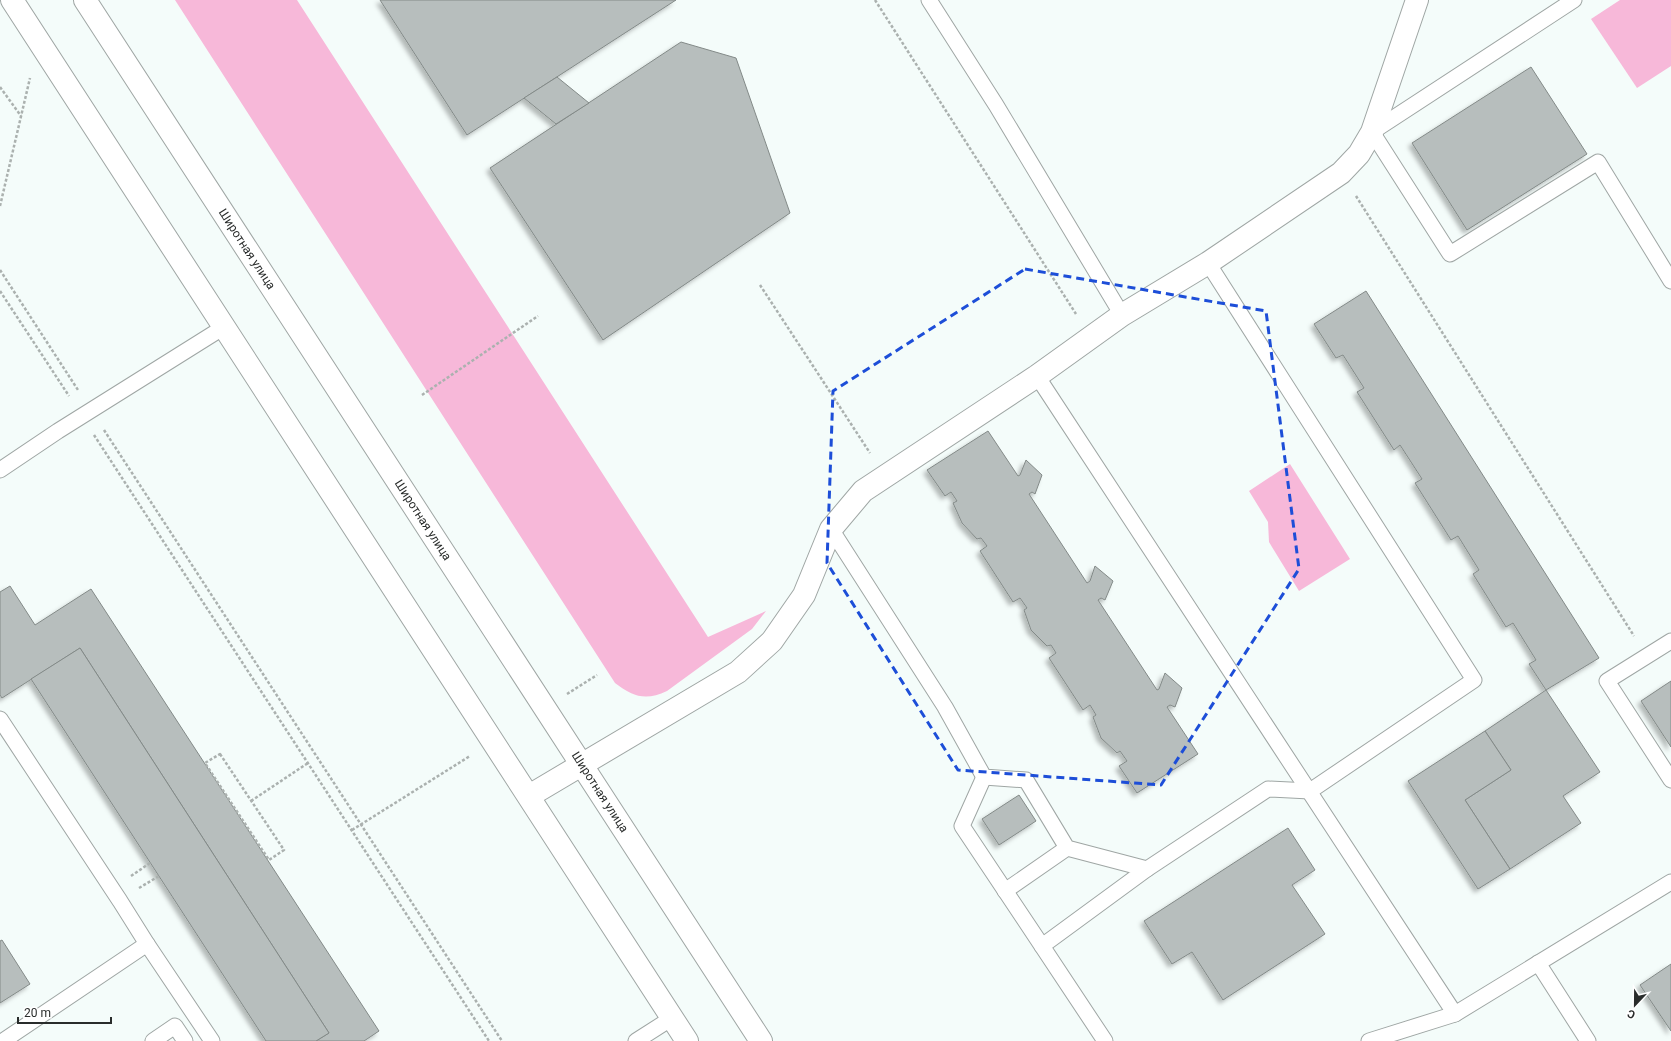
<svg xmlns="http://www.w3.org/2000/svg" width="1671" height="1041" font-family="Roboto,sans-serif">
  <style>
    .green { fill: #f7b8d9 }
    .building { fill: #b7bebd; stroke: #838a88; filter: url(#shadow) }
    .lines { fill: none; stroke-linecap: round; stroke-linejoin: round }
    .service-casing { stroke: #9fa6a4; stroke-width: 17 }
    .minor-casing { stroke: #9fa6a4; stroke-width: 24 }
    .secondary-casing { stroke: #9fa6a4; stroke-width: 24 }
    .path { stroke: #abb1af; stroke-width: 2.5; stroke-dasharray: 3 2; stroke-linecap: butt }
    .service { stroke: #fff; stroke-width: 15 }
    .minor { stroke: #fff; stroke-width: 22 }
    .secondary { stroke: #fff; stroke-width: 22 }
    .marked { fill: none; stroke: #1d4ed8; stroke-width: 3; stroke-dasharray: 8 5; stroke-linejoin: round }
    .labels { text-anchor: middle; stroke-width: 3.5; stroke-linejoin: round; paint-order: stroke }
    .street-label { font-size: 12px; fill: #292c2b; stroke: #fff }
  </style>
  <defs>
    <filter id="shadow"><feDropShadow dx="-3.5" dy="3.5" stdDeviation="2" flood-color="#0004"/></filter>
  </defs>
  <rect width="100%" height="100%" fill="#f4fcfa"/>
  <g class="green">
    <path d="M175,0H297L708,637L766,611L752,629L667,691C646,701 633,697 615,683Z"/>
    <polygon points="1620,0 1671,0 1671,66 1637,88 1591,19"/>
    <polygon points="1290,464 1350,559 1299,591 1269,542 1268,522 1249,491"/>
  </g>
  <g class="building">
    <polygon points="380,0 676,0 467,135"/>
    <polygon points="681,42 736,58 790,213 603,340 490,168"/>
    <polygon points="1531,67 1587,154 1467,230 1412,143"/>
    <polygon points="557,77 589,103 556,124 524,98"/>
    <polygon points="1366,291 1599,658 1546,690 1529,664 1536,660 1513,623 1506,627 1473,574 1479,570 1458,536 1451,540 1415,483 1422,479 1400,445 1394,450 1357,392 1364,388 1343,355 1336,358 1314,324"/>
    <polygon points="988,431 1018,476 1020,475 1026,460 1042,475 1035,494 1032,492 1029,494 1087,583 1090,581 1095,566 1113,581 1105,600 1101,598 1098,600 1157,690 1159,689 1165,673 1182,688 1175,707 1170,705 1167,707 1198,754 1137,793 1119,766 1127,761 1120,751 1117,753 1101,738 1093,717 1096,715 1090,705 1083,710 1049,658 1056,653 1051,645 1047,646 1031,630 1024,610 1027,608 1020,598 1013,602 980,551 987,546 981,538 977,539 962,523 953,503 957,501 951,492 945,496 927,470"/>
    <polygon points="10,586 35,625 91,589 379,1031 364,1041 316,1041 329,1033 80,648 2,698 0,695 0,592"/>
    <polygon points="80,648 329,1033 316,1041 266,1041 31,679"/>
    <polygon points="1671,681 1671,747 1641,701"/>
    <polygon points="1546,690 1600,772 1563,796 1581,823 1510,869 1465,800 1511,770 1485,731"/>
    <polygon points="1485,731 1511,770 1465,800 1510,869 1478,889 1408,781"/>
    <polygon points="1019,795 1036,821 999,845 982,819"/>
    <polygon points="1288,828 1315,870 1292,885 1325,934 1223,1000 1192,952 1172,964 1144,921"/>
    <polygon points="2,940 30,984 0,1003 0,941"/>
    <polygon points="1671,964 1671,1031 1640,985"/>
  </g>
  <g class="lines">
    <defs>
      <g id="service">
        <polyline points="929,0 996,105 1122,315"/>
        <polyline points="1574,0 1372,132 1450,254 1598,162 1671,281"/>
        <polyline points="1037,376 1455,1014"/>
        <polyline points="0,470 58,431 224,327"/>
        <polyline points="831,529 945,707 984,777 1026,780 1067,848 1147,869 1042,946 1105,1041"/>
        <polyline points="1671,641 1607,681 1671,780"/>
        <polyline points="0,719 120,901 147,944"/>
        <polyline points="984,777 962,826 1042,946"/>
        <polyline points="1147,869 1268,789 1310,791 1474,680 1208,263"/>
        <polyline points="1005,891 1067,848"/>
        <polyline points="1538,963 1588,1041"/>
        <polyline points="3,1041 147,944 212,1041"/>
        <polyline points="153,1041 175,1026 185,1041"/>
        <polyline points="636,1041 672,1018"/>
        <polyline points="1369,1041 1455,1014 1671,882"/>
      </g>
      <polyline id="minor" points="529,796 738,672 772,641 804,595 831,529 863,491 1037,376 1122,315 1208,263 1341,173 1359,154 1372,132 1417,0"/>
      <g id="secondary">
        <polyline points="12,0 687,1041"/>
        <polyline points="85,0 761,1041"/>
      </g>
    </defs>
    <use href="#service" class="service-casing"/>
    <use href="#minor" class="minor-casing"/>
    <use href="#secondary" class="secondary-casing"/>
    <g class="path">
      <polyline points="875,0 1076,314"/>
      <polyline points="0,87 21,116"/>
      <polyline points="1356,196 1634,636"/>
      <polyline points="0,206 30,78"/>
      <polyline points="0,270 78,390"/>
      <polyline points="760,285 870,453"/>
      <polyline points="0,291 69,396"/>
      <polyline points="422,395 538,316"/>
      <polyline points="104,430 502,1041"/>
      <polyline points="94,435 489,1041"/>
      <polyline points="567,694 597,675"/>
      <polygon points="220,754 284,850 269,860 205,763"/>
      <polyline points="251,801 308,763"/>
      <polyline points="352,830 470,756"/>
      <polyline points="131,876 150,863"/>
      <polyline points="139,888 159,876"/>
    </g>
    <use href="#service" class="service"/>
    <use href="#minor" class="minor"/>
    <use href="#secondary" class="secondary"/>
  </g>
  <path class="marked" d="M1025,269L1266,311L1299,569L1161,785L958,770L827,563L833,391Z"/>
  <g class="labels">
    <g class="street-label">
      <text transform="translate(247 249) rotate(57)" y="4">Широтная улица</text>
      <text transform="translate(423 520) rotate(57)" y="4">Широтная улица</text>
      <text transform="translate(600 792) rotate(57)" y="4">Широтная улица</text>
    </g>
  </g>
  <g transform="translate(1635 1005) rotate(202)" stroke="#ffffff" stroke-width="3" paint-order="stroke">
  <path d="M0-3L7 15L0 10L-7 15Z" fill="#292c2b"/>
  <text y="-6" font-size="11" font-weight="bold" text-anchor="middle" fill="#292c2b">С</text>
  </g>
  <path d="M18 1017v6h93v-6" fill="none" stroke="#292c2b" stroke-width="2"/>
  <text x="24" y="1017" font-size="12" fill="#292c2b" stroke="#ffffff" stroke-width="3" paint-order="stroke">20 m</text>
</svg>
